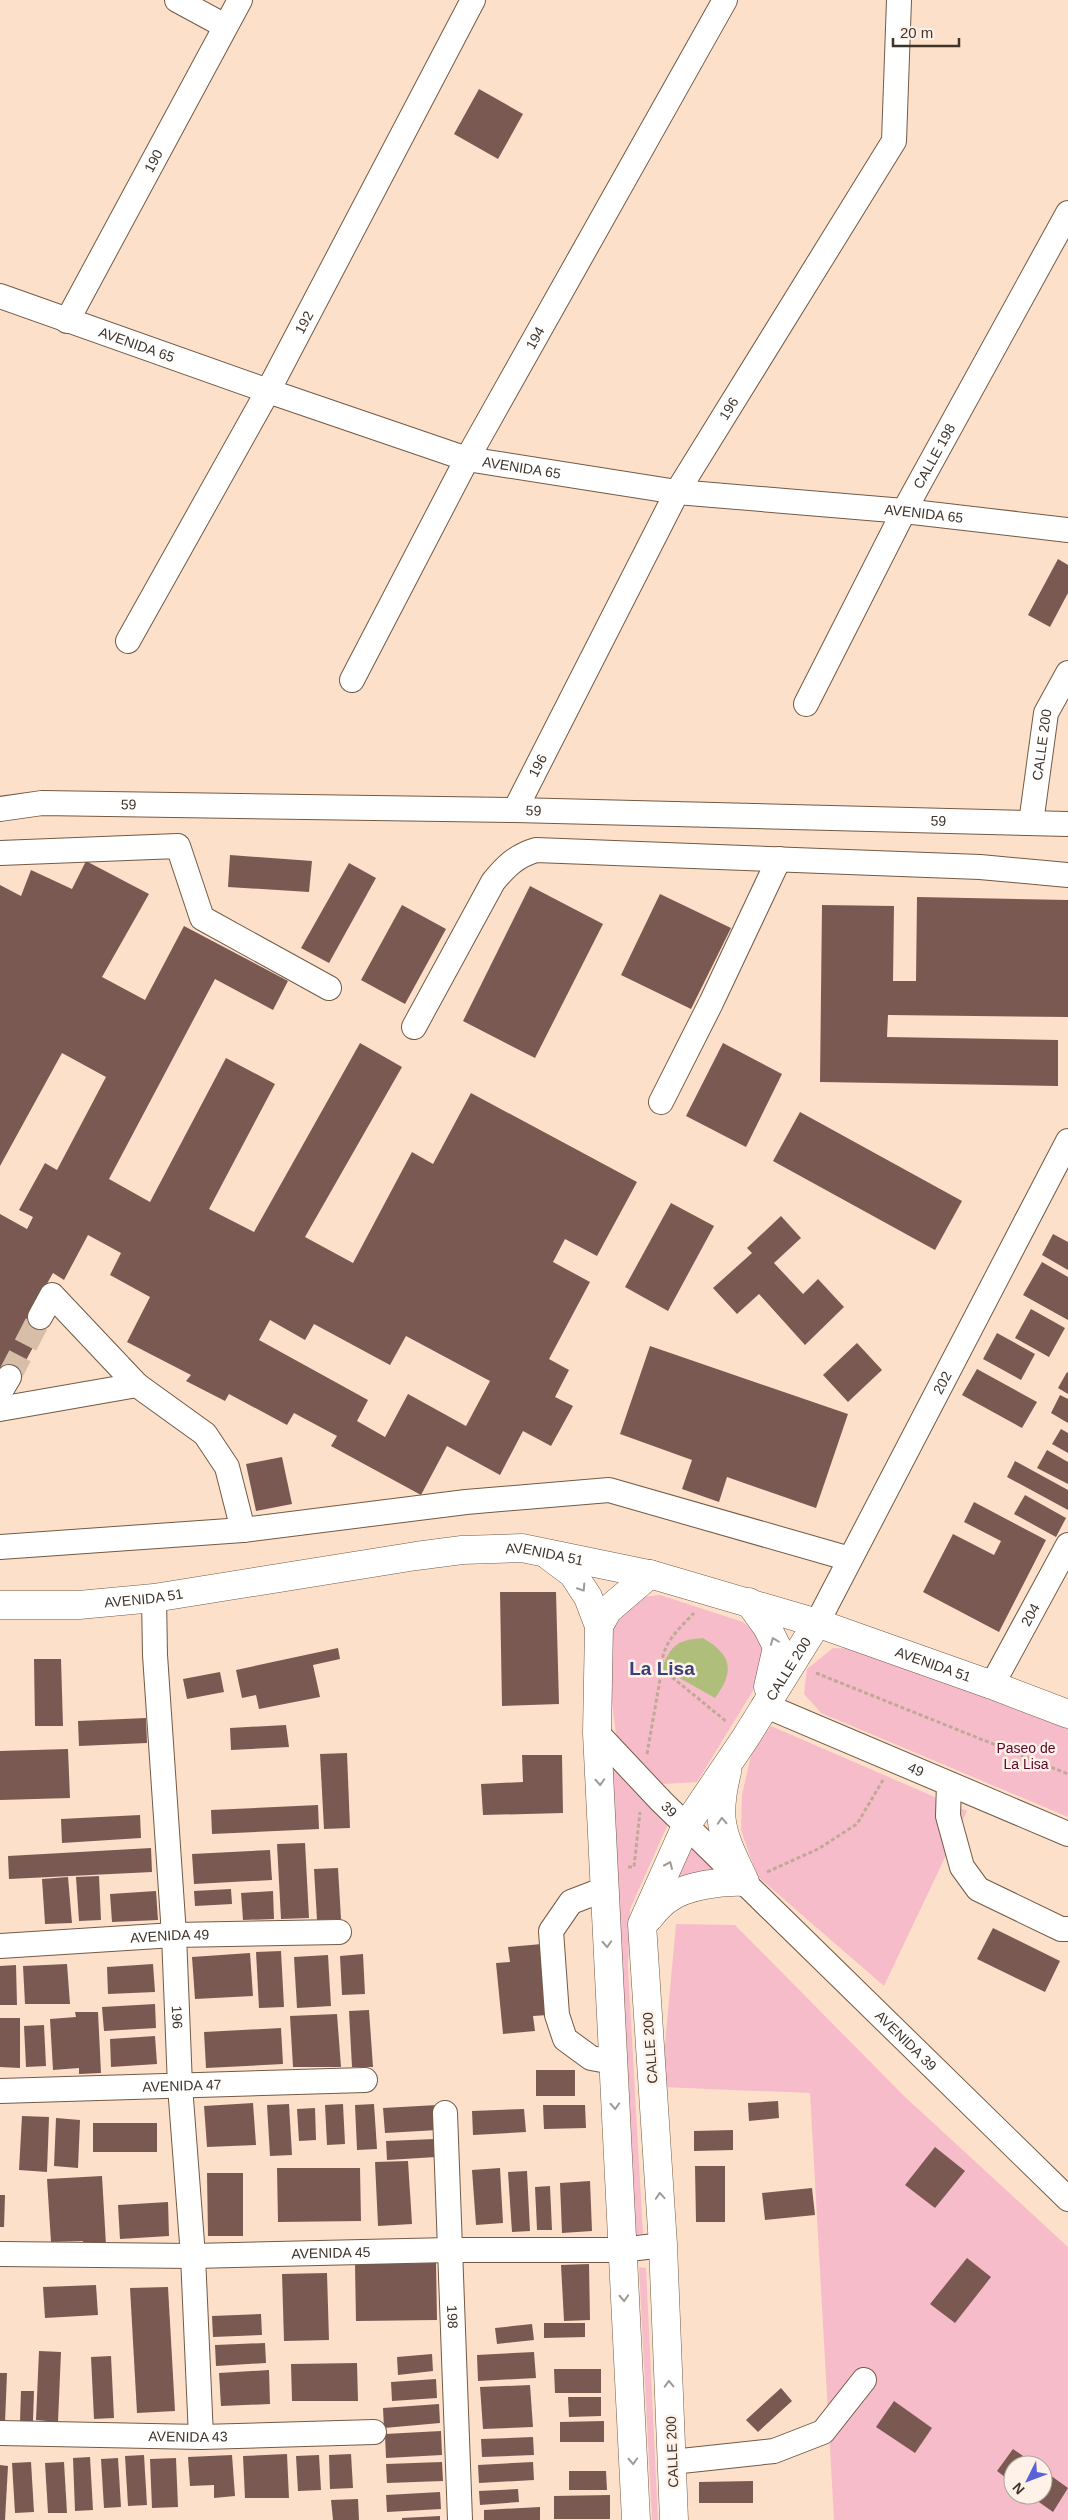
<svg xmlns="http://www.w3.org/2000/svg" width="1068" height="2520" font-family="Helvetica,sans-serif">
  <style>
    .green { fill: #f7bcca; fill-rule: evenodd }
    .water { fill: #afbe7b }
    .building { fill: #7a5953; fill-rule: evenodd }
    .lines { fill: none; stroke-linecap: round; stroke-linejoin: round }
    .minor-tunnel { stroke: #d7bea9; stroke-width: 24; stroke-dasharray: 24 12; stroke-linecap: butt }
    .minor-casing { stroke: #725a45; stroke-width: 26 }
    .major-casing { stroke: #725a45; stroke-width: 29 }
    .path { stroke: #c0a996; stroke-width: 3; stroke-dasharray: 4 2.5; stroke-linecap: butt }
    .minor { stroke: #fff; stroke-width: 24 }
    .major { stroke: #fff; stroke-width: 28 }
    .oneway { stroke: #9f9a95 }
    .labels { text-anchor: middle; stroke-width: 5; stroke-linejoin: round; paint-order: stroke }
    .street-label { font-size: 14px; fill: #3f342b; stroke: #fdf1e8 }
    .park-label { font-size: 14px; fill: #5d042b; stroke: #fdf1e8 }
    .district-label { font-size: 19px; font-weight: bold; fill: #373f7a; stroke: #fdf1e8 }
  </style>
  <rect width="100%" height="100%" fill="#fde0c9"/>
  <g class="green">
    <polygon points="660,1595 743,1622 760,1636 766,1652 762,1676 697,1782 663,1784 616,1735 604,1639 612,1625 642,1597"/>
    <polygon points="833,1648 857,1649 1068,1729 1068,1817 821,1713 804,1694 807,1669"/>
    <polygon points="771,1726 967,1811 884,1986 757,1876 741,1830 742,1795 751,1755"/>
    <polygon points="609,1758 668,1824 630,1909 628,1968 643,2234 636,2235"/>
    <polygon points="690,1846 717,1871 674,1889"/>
    <path d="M676,1924L735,1925L904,2096L1068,2247V2520H834L810,2093L661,2087ZM1013,2465H1043V2495H1013Z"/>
    <polygon points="639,2267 646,2268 658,2520 652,2520"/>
  </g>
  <path class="water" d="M703,1638C732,1655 735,1671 715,1698L662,1668C671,1645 677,1640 703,1638Z"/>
  <g class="building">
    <polygon points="479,89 523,114 498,159 454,134"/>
    <polygon points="1058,559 1068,565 1068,593 1050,627 1028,615"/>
    <polygon points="230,855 312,861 309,892 228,887"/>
    <path d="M86,861L149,894L102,977L145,1000L184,926L288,981L273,1010L215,979L109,1179L150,1202L226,1058L275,1084L209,1209L254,1232L360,1043L402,1067L305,1237L353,1263L412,1152L433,1164L471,1093L637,1182L597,1256L565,1239L553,1262L590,1282L549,1359L569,1370L555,1397L573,1406L551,1446L523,1431L500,1475L447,1446L421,1495L331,1446L337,1436L294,1413L287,1425L229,1394L225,1401L186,1381L191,1375L127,1342L150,1297L110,1275L121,1253L88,1235L64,1280L53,1273L31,1312L47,1321L15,1381L0,1373V1214L27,1229L33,1217L19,1210L45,1163L57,1170L106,1077L62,1053L0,1166V885L21,896L31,870L72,889ZM270,1320L305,1340L314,1324L390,1365L406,1336L490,1381L466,1426L408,1394L385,1437L357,1421L368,1400L259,1340Z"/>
    <polygon points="349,863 376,878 329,963 301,948"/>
    <polygon points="530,886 603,924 535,1058 463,1021"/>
    <polygon points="660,894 731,928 691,1009 621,975"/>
    <polygon points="917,897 1068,900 1068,1017 888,1015 887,1037 1058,1040 1058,1086 820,1082 822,905 894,906 893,981 916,981"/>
    <polygon points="402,905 446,929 405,1004 361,980"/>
    <polygon points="723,1043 782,1074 746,1147 686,1116"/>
    <polygon points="800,1112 962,1201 935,1250 773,1161"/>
    <polygon points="671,1203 714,1226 668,1311 625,1287"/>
    <polygon points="781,1216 801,1238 774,1263 803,1294 818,1279 844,1307 805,1345 759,1294 737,1314 713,1288 752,1253 747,1248"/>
    <polygon points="1053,1234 1068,1242 1068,1270 1042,1255"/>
    <polygon points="1042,1262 1068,1277 1068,1320 1023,1295"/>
    <polygon points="1031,1309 1065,1328 1049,1357 1015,1338"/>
    <polygon points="997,1333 1035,1354 1021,1380 983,1359"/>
    <polygon points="857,1343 882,1370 848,1402 823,1375"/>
    <polygon points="650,1346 848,1414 816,1508 727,1477 719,1502 682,1489 692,1460 620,1434"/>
    <polygon points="977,1369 1037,1402 1022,1428 962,1395"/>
    <polygon points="1067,1372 1068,1373 1068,1394 1058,1388"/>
    <polygon points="1060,1395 1068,1399 1068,1423 1051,1413"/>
    <polygon points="1061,1429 1068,1433 1068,1453 1052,1444"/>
    <polygon points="1047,1450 1068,1462 1068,1484 1037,1468"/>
    <polygon points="282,1457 292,1504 256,1511 246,1464"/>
    <polygon points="1015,1461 1068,1490 1068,1510 1007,1477"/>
    <polygon points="1025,1495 1066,1518 1056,1537 1014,1514"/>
    <polygon points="974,1502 1046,1540 999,1632 923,1592 953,1534 994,1555 1001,1541 964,1522"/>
    <polygon points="500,1592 556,1592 559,1704 502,1706"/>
    <polygon points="338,1648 340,1659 313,1665 320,1697 259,1709 256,1695 242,1698 236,1670"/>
    <polygon points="34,1659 61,1659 63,1726 35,1726"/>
    <polygon points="220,1672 224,1692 187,1699 183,1679"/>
    <polygon points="146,1718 147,1743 79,1746 78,1721"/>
    <polygon points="286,1725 289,1747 231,1750 230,1728"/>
    <polygon points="68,1749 70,1798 0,1800 0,1751"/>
    <polygon points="347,1753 350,1828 324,1829 320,1754"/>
    <polygon points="522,1755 562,1755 563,1813 483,1815 481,1784 523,1782"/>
    <polygon points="318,1805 319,1829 212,1834 211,1810"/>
    <polygon points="140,1815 141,1838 62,1843 61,1819"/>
    <polygon points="305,1843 309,1918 281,1919 277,1844"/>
    <polygon points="151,1848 152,1872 9,1879 8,1856"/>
    <polygon points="270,1850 272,1880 194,1884 192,1854"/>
    <polygon points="338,1868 341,1919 317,1920 314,1869"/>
    <polygon points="99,1876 101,1920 79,1921 76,1877"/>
    <polygon points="68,1877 72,1923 45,1924 42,1879"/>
    <polygon points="231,1889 232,1904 195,1906 194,1891"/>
    <polygon points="156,1891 158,1920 112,1922 110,1894"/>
    <polygon points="273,1891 274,1919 243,1920 241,1893"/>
    <polygon points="993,1928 1060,1961 1045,1992 977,1959"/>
    <polygon points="542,1944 548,2015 533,2016 535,2031 503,2034 496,1963 510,1962 508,1947"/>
    <polygon points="281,1951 284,2007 259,2008 256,1952"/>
    <polygon points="250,1953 253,1996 195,1999 192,1957"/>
    <polygon points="363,1954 365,1994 342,1995 340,1956"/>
    <polygon points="328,1955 331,2006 297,2008 294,1957"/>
    <polygon points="67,1964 70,2004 25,2004 23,1966"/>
    <polygon points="153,1964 155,1992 108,1994 107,1967"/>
    <polygon points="16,1965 17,2005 0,2005 0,1966"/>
    <polygon points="155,2004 156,2028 104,2031 102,2007"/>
    <polygon points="369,2010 373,2067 352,2067 349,2011"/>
    <polygon points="75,2012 98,2012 101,2073 79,2074 79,2068 53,2070 50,2019 76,2017"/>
    <polygon points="337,2014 341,2067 293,2067 290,2016"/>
    <polygon points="0,2018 20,2018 20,2068 0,2067"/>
    <polygon points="44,2025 46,2066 26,2067 24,2026"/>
    <polygon points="281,2028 283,2064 206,2068 204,2032"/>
    <polygon points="155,2036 157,2064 111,2067 110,2039"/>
    <rect x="536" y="2070" width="39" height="26"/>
    <polygon points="778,2101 779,2118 749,2121 748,2103"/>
    <polygon points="253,2103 256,2145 207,2147 204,2106"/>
    <polygon points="289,2104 292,2155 270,2156 267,2105"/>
    <polygon points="343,2104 345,2144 327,2145 325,2105"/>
    <polygon points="374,2104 377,2149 357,2150 355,2105"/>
    <polygon points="437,2105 438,2130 385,2133 383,2108"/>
    <polygon points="543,2105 585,2105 586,2128 544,2129"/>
    <polygon points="315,2108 316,2140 299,2141 297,2109"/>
    <polygon points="524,2109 526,2132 473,2135 472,2111"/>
    <polygon points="22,2116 49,2117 47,2172 19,2170"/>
    <polygon points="56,2118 80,2120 78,2168 54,2166"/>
    <rect x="93" y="2123" width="64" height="29"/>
    <polygon points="733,2130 733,2150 694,2151 694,2131"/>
    <polygon points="435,2139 436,2157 387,2160 386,2141"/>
    <polygon points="935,2147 965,2171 935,2208 905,2185"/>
    <polygon points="408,2161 412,2224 378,2226 375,2162"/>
    <polygon points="695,2166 725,2166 725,2222 696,2222"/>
    <polygon points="277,2168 360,2168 361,2221 278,2222"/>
    <polygon points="500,2168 503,2223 476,2225 472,2170"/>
    <polygon points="527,2171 530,2231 512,2232 508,2172"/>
    <polygon points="207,2173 243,2173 243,2236 208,2236"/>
    <polygon points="102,2176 106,2245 83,2247 83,2241 51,2242 47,2179"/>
    <polygon points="590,2181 592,2231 562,2233 560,2183"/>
    <polygon points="550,2186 552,2230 537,2230 535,2187"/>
    <polygon points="812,2188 815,2215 765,2220 762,2193"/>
    <polygon points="0,2195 5,2195 4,2227 0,2227"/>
    <polygon points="168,2202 169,2236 120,2239 118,2205"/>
    <polygon points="967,2258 991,2277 955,2323 930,2304"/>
    <polygon points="436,2263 437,2320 356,2321 355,2264"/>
    <polygon points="589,2264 590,2320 564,2321 561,2265"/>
    <polygon points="327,2273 329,2340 284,2341 282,2274"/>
    <polygon points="96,2285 98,2315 45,2318 43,2287"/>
    <polygon points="168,2287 175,2411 137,2413 130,2288"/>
    <polygon points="261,2314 262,2335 213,2337 212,2316"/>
    <polygon points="544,2323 585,2323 585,2337 544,2338"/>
    <polygon points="532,2324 534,2340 497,2344 495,2328"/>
    <polygon points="265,2343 266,2363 216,2366 215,2345"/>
    <polygon points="39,2351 61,2352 58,2422 36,2420"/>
    <polygon points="534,2352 536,2378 478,2381 477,2355"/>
    <polygon points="432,2354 433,2371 398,2375 397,2357"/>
    <polygon points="111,2356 114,2418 94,2419 91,2357"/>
    <polygon points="357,2363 358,2401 292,2401 291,2364"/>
    <polygon points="554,2369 601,2369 601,2393 555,2393"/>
    <polygon points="269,2370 270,2404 221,2406 219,2373"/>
    <polygon points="0,2373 7,2373 5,2423 0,2423"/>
    <polygon points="436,2379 437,2398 392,2401 391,2382"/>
    <polygon points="530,2385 533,2427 483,2429 480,2387"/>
    <polygon points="781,2388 792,2401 758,2432 746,2420"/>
    <polygon points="21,2391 34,2391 33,2421 20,2421"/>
    <polygon points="568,2397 601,2397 601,2416 569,2417"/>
    <polygon points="894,2401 932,2428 915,2453 876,2427"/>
    <polygon points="439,2404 440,2423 384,2428 383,2408"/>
    <polygon points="604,2421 604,2442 560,2442 560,2422"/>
    <polygon points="441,2431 442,2455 386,2458 385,2434"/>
    <polygon points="533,2437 534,2455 482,2457 481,2439"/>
    <polygon points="1013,2449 1036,2465 1013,2465 1013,2483 997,2471"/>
    <polygon points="287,2454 289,2498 245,2498 243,2456"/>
    <polygon points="351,2454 353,2488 330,2489 329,2455"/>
    <polygon points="144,2455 147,2505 128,2506 125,2456"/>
    <polygon points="232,2455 235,2496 214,2498 214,2485 190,2486 188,2457"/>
    <polygon points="319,2455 321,2490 298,2491 296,2456"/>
    <polygon points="90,2457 93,2510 75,2511 73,2458"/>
    <polygon points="118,2458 121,2507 104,2508 101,2459"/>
    <polygon points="176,2458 178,2507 152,2508 150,2459"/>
    <polygon points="31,2462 34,2512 15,2513 12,2463"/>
    <polygon points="64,2462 67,2513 48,2513 45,2463"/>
    <polygon points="442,2462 443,2481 387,2483 386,2464"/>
    <polygon points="533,2462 534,2480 479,2483 478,2465"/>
    <polygon points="0,2465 8,2466 5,2520 0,2520"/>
    <polygon points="1043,2470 1068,2488 1053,2512 1029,2495 1043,2495"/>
    <polygon points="569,2471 606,2471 607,2490 569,2490"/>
    <polygon points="753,2481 753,2503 699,2503 699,2482"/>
    <polygon points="518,2489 519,2502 480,2505 479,2491"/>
    <polygon points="440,2492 441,2509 387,2512 386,2495"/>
    <polygon points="610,2495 610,2519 554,2519 554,2496"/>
    <polygon points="358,2499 359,2520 333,2520 331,2500"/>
    <polygon points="540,2507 540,2520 484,2520 484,2510"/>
    <polygon points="440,2516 440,2520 402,2520 402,2518"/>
  </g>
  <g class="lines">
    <polyline class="minor-tunnel" points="9,1377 40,1317"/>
    <defs>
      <g id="minor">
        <polyline points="177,0 225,26"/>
        <path id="s1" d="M0,296L268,391L467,459L677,492L904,511L1068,530"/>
        <path id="s2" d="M67,321L240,0"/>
        <path id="s3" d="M128,641L268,391L473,0"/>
        <path id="s4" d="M352,680L467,459L725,0"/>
        <path id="s5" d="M806,704L904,511L1068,213"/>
        <path id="s6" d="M0,809L42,803L515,810L1068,824"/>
        <path id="s7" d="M515,810L677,492L894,141L899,0"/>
        <path id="s8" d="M1031,823L1046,713L1068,673"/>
        <polyline points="0,853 178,846 202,918 329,988"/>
        <path d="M414,1027L493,882C506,866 516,856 536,850L980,867L1068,875"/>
        <polyline points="661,1102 711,1003 779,859"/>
        <polyline points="40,1317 52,1295 137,1385"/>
        <polyline points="0,1392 9,1377"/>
        <polyline points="0,1409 137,1385 205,1434 227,1467 243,1530"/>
        <polyline points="0,1547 243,1530 466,1502 609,1490 850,1559"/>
        <path id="s9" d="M154,1598L155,1655L174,1935L180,2086L193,2256L201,2437"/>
        <path id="s10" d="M817,1623L1068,1141"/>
        <path id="s11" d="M992,1685L1068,1545"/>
        <path id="s12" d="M764,1705L1068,1834"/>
        <path id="s13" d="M597,1733L661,1801L1068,2199"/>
        <polyline points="949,1784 948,1816 962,1867 978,1889 1061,1929 1068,1929"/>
        <polyline points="605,1889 571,1902 551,1931 557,2015 565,2039 591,2058 613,2062"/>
        <path id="s14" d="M0,1946L174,1935L339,1932"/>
        <path id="s15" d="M0,2091L365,2080"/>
        <path id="s16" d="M445,2113L460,2520"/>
        <path id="s17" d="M0,2254L193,2256L449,2250H621L663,2245"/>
        <path id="s18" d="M0,2433L201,2437L374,2432"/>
        <polyline points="672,2462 774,2451 823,2432 864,2380"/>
      </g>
      <g id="major">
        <polyline points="549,1556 573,1574 588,1597 599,1626 597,1733 636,2520"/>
        <polyline points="749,1602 767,1627 777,1647 768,1687"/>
        <path id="s19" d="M0,1605H79L154,1598L416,1556L462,1550L522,1548L653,1575L817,1623L992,1685L1068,1714"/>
        <polyline points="599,1626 608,1610 650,1574"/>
        <path d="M648,1919C654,1912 660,1904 668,1899C686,1885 723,1881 745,1882C724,1836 714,1824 727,1772"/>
        <path id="s20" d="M674,2520L663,2245L642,1924L686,1826L746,1737L817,1623"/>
      </g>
    </defs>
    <use href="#minor" class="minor-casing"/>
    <use href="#major" class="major-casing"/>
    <g class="path">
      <polyline points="662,1669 727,1722"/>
      <polyline points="816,1673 1068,1774"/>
      <path d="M647,1754L662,1668C661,1644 678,1630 694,1613"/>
      <polyline points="628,1867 634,1867 640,1812"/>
      <polyline points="767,1872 818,1849 857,1824 883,1780"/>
    </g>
    <use href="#minor" class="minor"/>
    <use href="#major" class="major"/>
  </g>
  <defs><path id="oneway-chevron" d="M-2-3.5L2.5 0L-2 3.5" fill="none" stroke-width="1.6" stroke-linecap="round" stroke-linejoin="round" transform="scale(1.25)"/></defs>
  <g class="oneway">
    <use href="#oneway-chevron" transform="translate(582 1588) rotate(57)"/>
    <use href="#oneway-chevron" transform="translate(774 1641) rotate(-111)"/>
    <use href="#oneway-chevron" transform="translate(600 1782) rotate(87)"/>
    <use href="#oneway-chevron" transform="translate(722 1821) rotate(-93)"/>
    <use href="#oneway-chevron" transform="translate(669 1865) rotate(-66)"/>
    <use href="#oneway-chevron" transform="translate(607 1944) rotate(87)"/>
    <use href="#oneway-chevron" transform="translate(615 2106) rotate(87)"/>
    <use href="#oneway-chevron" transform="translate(660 2196) rotate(-94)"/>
    <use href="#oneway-chevron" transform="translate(624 2298) rotate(87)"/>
    <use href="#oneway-chevron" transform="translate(669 2384) rotate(-92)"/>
    <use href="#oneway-chevron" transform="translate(633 2461) rotate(87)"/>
  </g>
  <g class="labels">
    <g class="street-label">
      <text dy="5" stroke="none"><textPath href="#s2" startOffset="182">190</textPath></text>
      <text dy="5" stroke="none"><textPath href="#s3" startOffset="364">192</textPath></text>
      <text dy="5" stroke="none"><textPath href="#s4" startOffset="388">194</textPath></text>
      <text dy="5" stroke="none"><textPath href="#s1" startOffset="145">AVENIDA 65</textPath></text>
      <text dy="5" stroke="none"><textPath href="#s7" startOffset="455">196</textPath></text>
      <text dy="5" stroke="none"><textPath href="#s5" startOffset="279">CALLE 198</textPath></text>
      <text dy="5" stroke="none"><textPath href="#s1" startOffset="550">AVENIDA 65</textPath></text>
      <text dy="5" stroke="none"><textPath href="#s1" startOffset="955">AVENIDA 65</textPath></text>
      <text dy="5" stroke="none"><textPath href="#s8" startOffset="79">CALLE 200</textPath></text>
      <text dy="5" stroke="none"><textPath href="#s7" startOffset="50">196</textPath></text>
      <text dy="5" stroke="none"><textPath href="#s6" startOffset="129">59</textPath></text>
      <text dy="5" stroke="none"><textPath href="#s6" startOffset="534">59</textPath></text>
      <text dy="5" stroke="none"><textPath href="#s6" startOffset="939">59</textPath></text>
      <text dy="5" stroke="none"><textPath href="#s10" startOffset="271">202</textPath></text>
      <text dy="5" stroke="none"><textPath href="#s19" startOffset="549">AVENIDA 51</textPath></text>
      <text dy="5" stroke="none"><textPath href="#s19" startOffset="144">AVENIDA 51</textPath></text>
      <text dy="5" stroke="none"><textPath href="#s11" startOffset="80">204</textPath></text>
      <text dy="5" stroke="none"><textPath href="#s19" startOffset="954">AVENIDA 51</textPath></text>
      <text dy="5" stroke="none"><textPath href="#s20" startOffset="892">CALLE 200</textPath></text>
      <text dy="5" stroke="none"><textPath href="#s12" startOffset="165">49</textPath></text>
      <text dy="5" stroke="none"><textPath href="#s13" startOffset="105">39</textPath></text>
      <text dy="5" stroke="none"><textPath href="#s14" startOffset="170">AVENIDA 49</textPath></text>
      <text dy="5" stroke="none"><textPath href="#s9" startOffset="420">196</textPath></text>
      <text dy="5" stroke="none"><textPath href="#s13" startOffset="436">AVENIDA 39</textPath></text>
      <text transform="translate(650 2048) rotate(-94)" y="5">CALLE 200</text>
      <text dy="5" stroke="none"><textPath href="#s15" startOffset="182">AVENIDA 47</textPath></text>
      <text dy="5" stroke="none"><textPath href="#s17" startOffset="331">AVENIDA 45</textPath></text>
      <text dy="5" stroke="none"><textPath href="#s16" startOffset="204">198</textPath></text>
      <text dy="5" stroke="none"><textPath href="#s18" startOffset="188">AVENIDA 43</textPath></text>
      <text transform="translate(672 2452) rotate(-92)" y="5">CALLE 200</text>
    </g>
    <g class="park-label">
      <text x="1026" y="1753">Paseo de<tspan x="1026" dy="16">La Lisa</tspan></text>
    </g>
    <g class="district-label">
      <text x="662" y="1675">La Lisa</text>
    </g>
  </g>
  <g transform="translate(1028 2480) rotate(228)"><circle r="24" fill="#fdf1e8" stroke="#b1a59c"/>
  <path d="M0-4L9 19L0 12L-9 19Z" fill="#5962d9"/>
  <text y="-8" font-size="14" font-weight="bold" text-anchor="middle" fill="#3f342b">N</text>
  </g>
  <path d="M893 38v8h66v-8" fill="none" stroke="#3f342b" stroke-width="2.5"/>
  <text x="900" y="38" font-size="15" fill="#3f342b" stroke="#fdf1e8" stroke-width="4" paint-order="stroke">20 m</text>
</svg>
